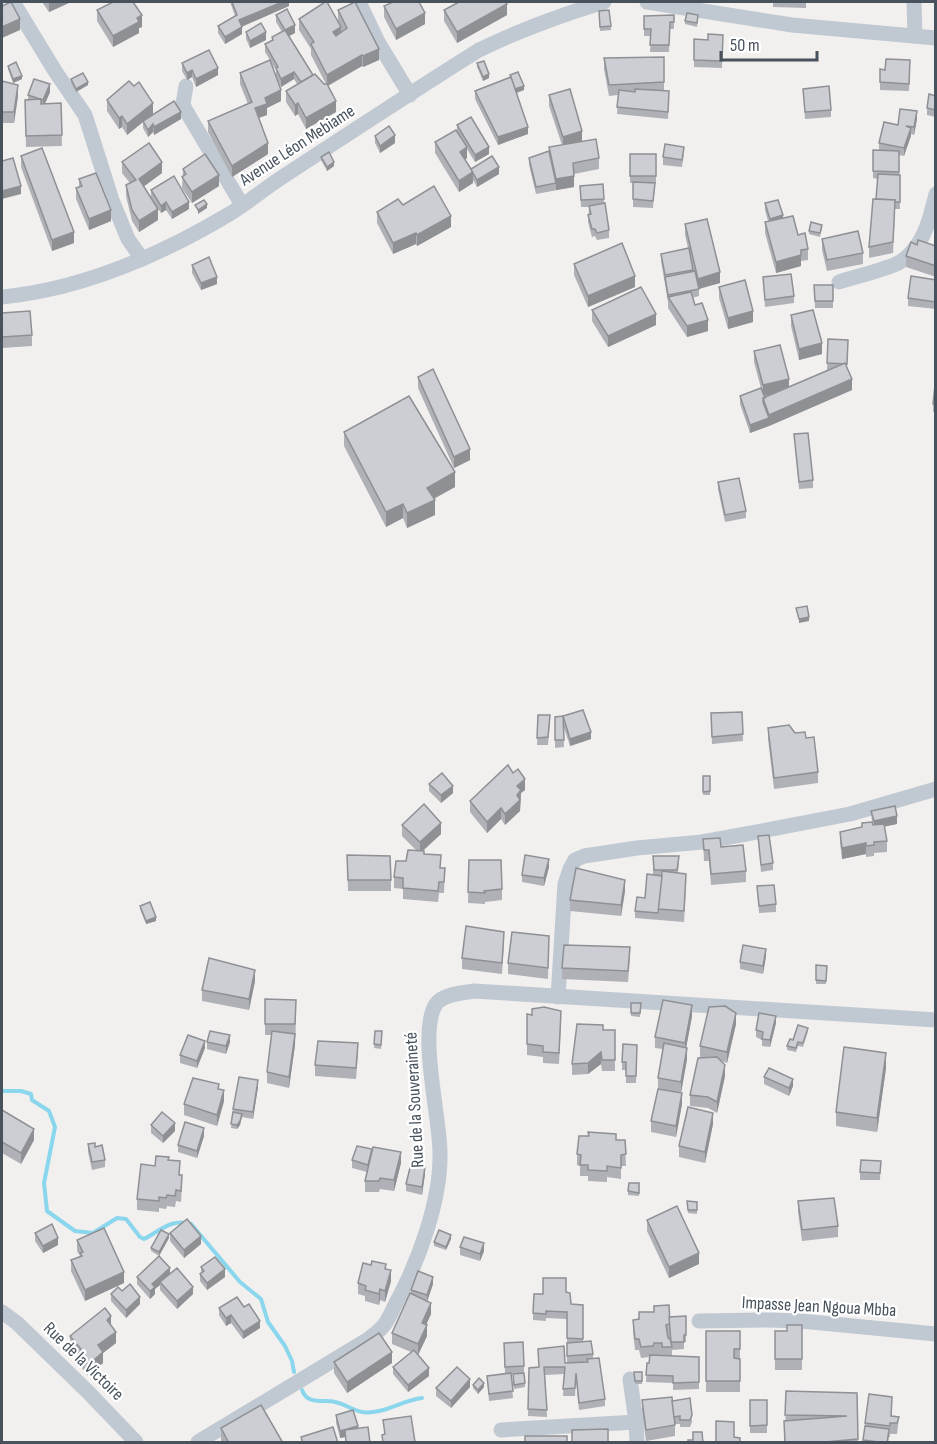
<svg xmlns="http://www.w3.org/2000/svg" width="937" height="1444" font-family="'Sofia Sans Condensed',sans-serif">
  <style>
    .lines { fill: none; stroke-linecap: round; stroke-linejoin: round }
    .stream { stroke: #8ad6ec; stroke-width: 4 }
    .minor { stroke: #c0c9d1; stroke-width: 15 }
    .wall { fill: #afb1b6; fill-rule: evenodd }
    .shaded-wall { fill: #8f9094 }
    .building { fill: #ccced4; stroke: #8f9094; stroke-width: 1.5 }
    .labels { text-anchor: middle; stroke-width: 4.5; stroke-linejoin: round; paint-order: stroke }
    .street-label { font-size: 18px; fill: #47525d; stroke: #fff }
  </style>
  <rect width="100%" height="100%" fill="#f2efef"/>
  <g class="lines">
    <g class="stream">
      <path d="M2,1091H21L31,1094L32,1100L49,1111L55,1127L44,1183L47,1211L75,1231L93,1233L117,1218L126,1219L140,1237L144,1239C160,1231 171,1218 191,1224L240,1282L261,1299L268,1322L285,1346L292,1361L294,1372"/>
      <path d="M302,1390C308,1406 323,1399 335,1402C345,1404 352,1410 362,1412C383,1415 402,1400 422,1398"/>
    </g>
    <g class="minor">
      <polyline points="13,2 55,71 85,115 112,200 128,239 142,259"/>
      <polyline points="359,2 378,42 410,95"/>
      <polyline points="647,2 792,25 936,38"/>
      <polyline points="914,2 915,36"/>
      <polyline points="186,86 183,104 185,109 242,205"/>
      <path d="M839,282C854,277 888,269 900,262C924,247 930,218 936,194"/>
      <path d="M2,297C84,289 161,255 231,213C250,201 268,186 287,174C351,132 415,90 479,50C520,30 561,15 604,2"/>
      <polyline points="558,997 565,884 570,869 575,860 584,856 637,848 702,842 746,834 850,814 936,789"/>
      <polyline points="2,1312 17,1323 87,1391 136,1442"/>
      <polyline points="699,1321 768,1320 801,1321 936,1334"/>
      <polyline points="630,1379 636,1422"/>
      <polyline points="501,1430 636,1422 637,1442"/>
      <path d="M198,1442L367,1340C373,1335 380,1331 384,1325C389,1319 392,1311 395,1305C418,1263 441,1201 440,1153C440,1118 418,1031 436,1004C443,994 463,993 474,991L936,1020"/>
    </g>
  </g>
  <g class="wall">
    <polygon points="42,2 71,2 49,12"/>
    <polygon points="230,2 289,2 289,6 242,26 242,34 225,44 218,33 218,26 235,16"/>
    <polygon points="773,2 806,2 806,8 773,7"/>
    <polygon points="384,6 425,24 396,40 384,17"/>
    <polygon points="97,10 142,27 139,28 139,33 113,47 97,21"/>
    <path d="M338,10L379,60L363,67L362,66L328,86L336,112L306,129L298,114L295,116L286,102V91L297,84L294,79L281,87L277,78L281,101L267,108V115L259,118L268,154L232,177L208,132V121L248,104L240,84V73L270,60L265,52V44L272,41V37L282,32L276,22V15L295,33L289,36L313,75L324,84H326L311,55V49L299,30V19L338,21ZM270,61L276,70V75Z"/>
    <polygon points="444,10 507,15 457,43 444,21"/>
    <polygon points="599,11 611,26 611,30 600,31"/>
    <polygon points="674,15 674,29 670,29 669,52 650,52 651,36 644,36 644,16"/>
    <polygon points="698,18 697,27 685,24 685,21"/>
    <polygon points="246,32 266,40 250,48 246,39"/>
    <polygon points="723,35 722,68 694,67 694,39 708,40"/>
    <polygon points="664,57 664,91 669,99 668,119 617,114 618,95 609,96 604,69 604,58"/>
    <polygon points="910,60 909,91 880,90 880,69 885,70"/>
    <polygon points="182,63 218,75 196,87 192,77 187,80 182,71"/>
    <polygon points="477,63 489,78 483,81 477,67"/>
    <polygon points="8,66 22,79 13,83 8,69"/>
    <polygon points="510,75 524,90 517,93 528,134 498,145 475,99 475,91 510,78"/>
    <polygon points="71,79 88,85 76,92 71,83"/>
    <polygon points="2,81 18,96 14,123 2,123"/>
    <polygon points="803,89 831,110 831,117 805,119"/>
    <polygon points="50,92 45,104 61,103 62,146 26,147 25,100 28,100 28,95"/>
    <polygon points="549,95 582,141 599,158 599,169 574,174 574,187 536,194 529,165 529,158 549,151 549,147 562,145 549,106"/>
    <polygon points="936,96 936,117 927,115 927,108"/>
    <polygon points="107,100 153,114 181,119 154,135 153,132 148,137 143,128 143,122 127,135 122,127 119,129 107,111"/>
    <polygon points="917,119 914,135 911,134 904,156 899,155 900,209 895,209 893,253 869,258 869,247 876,199 878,179 873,178 873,171 879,150 879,143 898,125"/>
    <polygon points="457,125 489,154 475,162 467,149 467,158 465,160 471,169 499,174 477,187 473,180 473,183 459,192 435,153 435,142 457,131"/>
    <polygon points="375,136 395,143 380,153 375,143"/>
    <polygon points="630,154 656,154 656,183 655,183 653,208 633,207 633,183 630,183"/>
    <polygon points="684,154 682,167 663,165 663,157"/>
    <polygon points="21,156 74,243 52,251 21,167"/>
    <polygon points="321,157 334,166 327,171 321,160"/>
    <polygon points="122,162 162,173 144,186 151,197 151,190 189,209 172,219 166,210 161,213 158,209 158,220 139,232 132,221 126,196 126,185 130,183 122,173"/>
    <polygon points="183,169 219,186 192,203 182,188"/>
    <polygon points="79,179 111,221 89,230 76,199 76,188 79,187"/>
    <polygon points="603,184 604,203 609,230 609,238 597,240 595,236 592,237 588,222 589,207 581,207 580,186"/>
    <polygon points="765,203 783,218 808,249 808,260 801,261 801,266 776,273 765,233 765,222 768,221 765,210"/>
    <polygon points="403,205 451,227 417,246 416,244 393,254 377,223 377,212"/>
    <polygon points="685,224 720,283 699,289 699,296 692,298 695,305 708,331 687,337 668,308 668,302 661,261 661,254 688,248 685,235"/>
    <polygon points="822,228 820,237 809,234 809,231"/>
    <polygon points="822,239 863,253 863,264 827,271 822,250"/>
    <polygon points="917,245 936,246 936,277 906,267 906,256"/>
    <polygon points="574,264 635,287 588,307 574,275"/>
    <polygon points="192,265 217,284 201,290 192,273"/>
    <polygon points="763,277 794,296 794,303 765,307"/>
    <polygon points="936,280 936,309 908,306 908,298"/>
    <polygon points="814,285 833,285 833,308 815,308"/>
    <polygon points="719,287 753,322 728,329 719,298"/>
    <polygon points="592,310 656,325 608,347 592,321"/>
    <polygon points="2,313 32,335 32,346 2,348"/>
    <polygon points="791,315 822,354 799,360 791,326"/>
    <polygon points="828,339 848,340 847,369 852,390 769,426 750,433 740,404 740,396 761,388 754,362 754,351 789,387 827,370"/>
    <polygon points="418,377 470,460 454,468 418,388"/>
    <polygon points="936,385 936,411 933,412 933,404"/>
    <polygon points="344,432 455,487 434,499 435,515 407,528 403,518 386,527 344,446"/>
    <polygon points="794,434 813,480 813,488 799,489"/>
    <polygon points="718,482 746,511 746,518 725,522 718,489"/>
    <polygon points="742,712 743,741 712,744 711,713"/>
    <polygon points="538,715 550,722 548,745 537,745"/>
    <polygon points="563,716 591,739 570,746 563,725 564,747 555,748 555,717"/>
    <polygon points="768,728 795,733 806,738 818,772 818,783 774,789 768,739"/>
    <polygon points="703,776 710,791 710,795 703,795"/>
    <polygon points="429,784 453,793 441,803 429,791"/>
    <polygon points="525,790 521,793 520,811 505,825 501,819 487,833 470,812 470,801"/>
    <polygon points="871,811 897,824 884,826 887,841 887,852 874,853 874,856 866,857 866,854 842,859 840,843 840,832 862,828 862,823 872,822"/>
    <polygon points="402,825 441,834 423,851 424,854 440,868 445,868 444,893 439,893 438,902 403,899 403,889 394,888 394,877 406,861 416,850 402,836"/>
    <polygon points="758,836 773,863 773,870 761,872"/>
    <polygon points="703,839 721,847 746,871 746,882 711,885 709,861 704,861"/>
    <polygon points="347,855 391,880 391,891 348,891"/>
    <polygon points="653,856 679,863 678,873 686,885 684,922 635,918 635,911 645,898 653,875"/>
    <polygon points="469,860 502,889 502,900 485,902 485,904 468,903"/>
    <polygon points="549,867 544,886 522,882 522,875"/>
    <polygon points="757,886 776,904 776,912 759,913"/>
    <polygon points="625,891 621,916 570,911 570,900"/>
    <polygon points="140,906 156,921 146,924 140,909"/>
    <polygon points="549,936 548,979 508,974 508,963"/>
    <polygon points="504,943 502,974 462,969 462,958"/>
    <polygon points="766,956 763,974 740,969 740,962"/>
    <polygon points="630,958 628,982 562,979 562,968"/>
    <polygon points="816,965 827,966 826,984 816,984"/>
    <polygon points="255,981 249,1010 202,1001 202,990"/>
    <polygon points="631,1003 641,1003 640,1017 631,1016"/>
    <polygon points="296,1011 295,1045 289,1088 267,1083 267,1072 272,1035 265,1035 265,1024"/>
    <polygon points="527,1014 561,1022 559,1064 543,1063 543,1057 527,1055"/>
    <polygon points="692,1016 686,1048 687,1059 681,1093 682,1104 676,1137 651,1132 651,1121 658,1089 658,1078 663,1049 655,1048 655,1037"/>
    <polygon points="776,1023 770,1047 762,1046 762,1040 756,1037 756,1030"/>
    <polygon points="736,1024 727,1063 721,1061 725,1076 717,1113 708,1108 690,1106 690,1095 702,1058 700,1057 700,1046"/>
    <polygon points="603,1030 615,1030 615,1071 602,1071 601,1064 588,1074 572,1075 572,1064"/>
    <polygon points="375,1031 382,1031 381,1049 374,1048"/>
    <polygon points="808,1031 803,1047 798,1046 796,1052 787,1050 787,1046 793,1040"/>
    <polygon points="207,1042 230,1042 226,1054 207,1049"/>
    <polygon points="637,1045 636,1083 626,1083 626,1070 622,1070 622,1062"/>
    <polygon points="205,1048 197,1068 180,1063 180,1055"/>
    <polygon points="358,1054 356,1079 315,1076 315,1065"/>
    <polygon points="886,1068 877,1132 836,1126 836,1112"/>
    <polygon points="764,1077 793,1086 789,1096 764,1084"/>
    <polygon points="258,1087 253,1119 242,1117 240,1125 237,1129 231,1128 233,1109"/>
    <polygon points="219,1089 224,1101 217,1126 184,1115 184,1104"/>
    <polygon points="2,1110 34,1140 21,1164 2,1153"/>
    <polygon points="713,1124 705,1163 679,1157 679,1146"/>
    <polygon points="151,1125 175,1131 163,1143 151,1133"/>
    <polygon points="588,1132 616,1140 625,1140 626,1166 621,1166 621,1179 607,1177 607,1182 588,1181 588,1176 580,1176 580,1166 577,1165 577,1154 588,1136"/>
    <polygon points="204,1136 197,1158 178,1152 178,1145"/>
    <polygon points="88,1144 95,1147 105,1160 105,1167 92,1170 88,1152"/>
    <polygon points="169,1160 180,1175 182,1186 181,1202 176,1201 175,1207 167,1206 166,1209 159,1208 159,1212 137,1210 137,1199 155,1166"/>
    <polygon points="352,1160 401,1163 394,1191 380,1189 379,1192 365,1192 365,1181 367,1172 352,1168"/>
    <polygon points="881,1161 880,1180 860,1180 860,1172"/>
    <polygon points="425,1174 422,1195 406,1191 406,1184"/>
    <polygon points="639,1183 639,1196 628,1195 628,1191"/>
    <polygon points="687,1201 697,1202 697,1214 688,1213"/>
    <polygon points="798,1201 838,1226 838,1237 802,1241 798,1212"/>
    <polygon points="647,1220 699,1264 669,1278 647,1231"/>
    <polygon points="35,1233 58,1245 43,1253 35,1241"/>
    <polygon points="170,1233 201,1244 184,1258 170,1241"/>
    <polygon points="169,1238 159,1256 151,1251 151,1248"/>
    <polygon points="451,1239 446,1250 434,1246 434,1242"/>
    <polygon points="77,1240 124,1283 85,1301 71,1271 71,1260 80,1256 77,1251"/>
    <polygon points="460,1247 484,1251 480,1261 460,1255"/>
    <polygon points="201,1267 225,1277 207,1290 200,1281 200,1274 201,1272"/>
    <polygon points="386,1269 391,1281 385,1302 380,1300 379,1305 365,1301 365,1296 358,1294 358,1283"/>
    <polygon points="170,1273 193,1294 177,1309 160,1290 160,1285 155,1289 155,1294 150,1299 137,1284 137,1277"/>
    <polygon points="433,1284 427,1301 431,1314 426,1325 427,1336 418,1355 429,1376 408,1392 393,1374 393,1367 411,1352 392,1344 392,1333 411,1294 411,1290"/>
    <polygon points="122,1291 140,1304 126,1318 111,1301 111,1294"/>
    <polygon points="566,1292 571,1304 583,1305 583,1342 593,1354 593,1358 605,1399 605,1406 579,1410 576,1381 575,1396 563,1396 564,1374 545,1375 547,1417 528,1416 529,1368 538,1367 567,1363 567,1319 546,1318 546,1321 533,1320 533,1313 543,1294"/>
    <polygon points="244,1307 260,1328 243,1339 231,1323 226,1326 219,1315 219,1308"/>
    <polygon points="686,1316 686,1342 684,1342 684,1349 672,1350 672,1356 699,1357 699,1389 673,1390 673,1383 646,1382 647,1363 649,1363 650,1357 641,1358 639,1350 635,1350 633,1331 633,1320"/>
    <polygon points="111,1325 116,1343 103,1353 103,1363 88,1376 82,1368 82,1361 70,1347 70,1336"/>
    <polygon points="802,1325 802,1370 775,1370 775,1331 787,1331"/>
    <rect x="706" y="1331" width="34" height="61"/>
    <polygon points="504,1343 524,1366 524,1373 511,1374 513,1398 489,1401 487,1376 505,1374"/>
    <polygon points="334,1362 392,1363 347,1393 334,1373"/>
    <polygon points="634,1372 642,1372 642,1384 635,1384"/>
    <polygon points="513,1378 525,1383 525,1387 514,1389"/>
    <polygon points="473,1385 484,1387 478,1394 473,1388"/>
    <polygon points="470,1387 451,1408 436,1396 436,1388"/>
    <polygon points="786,1391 857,1393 858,1443 785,1443"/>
    <polygon points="690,1398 692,1422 690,1427 680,1427 680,1424 675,1424 675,1436 646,1441 642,1411 642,1400 672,1401"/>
    <rect x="750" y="1400" width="17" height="33"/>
    <polygon points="892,1408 892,1416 899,1417 897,1434 890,1434 890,1437 889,1437 888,1443 863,1443 865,1423"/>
    <polygon points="336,1415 370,1443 345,1443 345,1437 340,1438 336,1423"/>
    <polygon points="221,1428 283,1443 221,1443"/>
  </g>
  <g class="shaded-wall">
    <polygon points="49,2 71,2 49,12"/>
    <polygon points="282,2 289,2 289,6 239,28 239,20"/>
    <polygon points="507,4 507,15 457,43 457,32"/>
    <polygon points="425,13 425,24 396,40 396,29"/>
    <polygon points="142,15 142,27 139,28 139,33 113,47 113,36 137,18"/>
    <polygon points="20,19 20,30 2,38 2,27"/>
    <polygon points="295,25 295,33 285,38 285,30"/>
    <polygon points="242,27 242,34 225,44 225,37"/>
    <polygon points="341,27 341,38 333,43 333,32"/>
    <polygon points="266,32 266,40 250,48 250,41"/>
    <polygon points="379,49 379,60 363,67 363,56"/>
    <polygon points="362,55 362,66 327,86 327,75"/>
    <polygon points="218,68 218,75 196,87 196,79"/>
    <polygon points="192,70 192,77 187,80 187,73"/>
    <polygon points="294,72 294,79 281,87 281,79"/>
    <polygon points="489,74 489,78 483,81 483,77"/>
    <polygon points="22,76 22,79 13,83 13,79"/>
    <polygon points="88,82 88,85 76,92 76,89"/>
    <polygon points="50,84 50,92 43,108 43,100"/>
    <polygon points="18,85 18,96 14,123 14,112"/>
    <polygon points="524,86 524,90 515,93 515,89"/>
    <polygon points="281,90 281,101 267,108 267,115 255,119 255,108 265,98"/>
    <polygon points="336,101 336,112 306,129 306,118"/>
    <polygon points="153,103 153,114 127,135 127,124"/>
    <polygon points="298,103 298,114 295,116 295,105"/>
    <polygon points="917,111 917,119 914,135 914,127"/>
    <polygon points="181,112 181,119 154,135 154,127"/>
    <polygon points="122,116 122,127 119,129 119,118"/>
    <polygon points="153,124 153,132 148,137 148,130"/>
    <polygon points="528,127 528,134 498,145 498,137"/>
    <polygon points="911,128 911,136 904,156 904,148"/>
    <polygon points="582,131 582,142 563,148 563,137"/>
    <polygon points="395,135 395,143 380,153 380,146"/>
    <polygon points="268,143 268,154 232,177 232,166"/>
    <polygon points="467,147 467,158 460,163 460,152"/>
    <polygon points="489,147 489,154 475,162 475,155"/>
    <polygon points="162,162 162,173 139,190 139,179"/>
    <polygon points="334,162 334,166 327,171 327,167"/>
    <polygon points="499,167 499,174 477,187 477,180"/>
    <polygon points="473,172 473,183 459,192 459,181"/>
    <polygon points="219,175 219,186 192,203 192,192"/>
    <polygon points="574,176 574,187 556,190 556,179"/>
    <polygon points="21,186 21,194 2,199 2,191"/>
    <polygon points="166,202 166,210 161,213 161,206"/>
    <polygon points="189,202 189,209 172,219 172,212"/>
    <polygon points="207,204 207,208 198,214 198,210"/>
    <polygon points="158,209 158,220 139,232 139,221"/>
    <polygon points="111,210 111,221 89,230 89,219"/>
    <polygon points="783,215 783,222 770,226 770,219"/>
    <polygon points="451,216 451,227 417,246 417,235"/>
    <polygon points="74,232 74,243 52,251 52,240"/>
    <polygon points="416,233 416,244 393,254 393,243"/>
    <polygon points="801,255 801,266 776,273 776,262"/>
    <polygon points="720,272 720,283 698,289 698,279"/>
    <polygon points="635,276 635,287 588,307 588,296"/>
    <polygon points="217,277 217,284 201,290 201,283"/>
    <polygon points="753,311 753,322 728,329 728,318"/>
    <polygon points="656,314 656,325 608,347 608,336"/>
    <polygon points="708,320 708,331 687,337 687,326"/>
    <polygon points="822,343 822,354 799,360 799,349"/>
    <polygon points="789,379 789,390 763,396 763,385"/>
    <polygon points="852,379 852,390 769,426 769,415"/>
    <polygon points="769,418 769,426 750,433 750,425"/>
    <polygon points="470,449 470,460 454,468 454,457"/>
    <polygon points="455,472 455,487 427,502 427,488"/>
    <polygon points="435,500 435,515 407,528 407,513"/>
    <polygon points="403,504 403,518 386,527 386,512"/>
    <polygon points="809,617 809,621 799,623 799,619"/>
    <polygon points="591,732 591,739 570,746 570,739"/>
    <polygon points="525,779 525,790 521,793 520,811 505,825 505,814 517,786"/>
    <polygon points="453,786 453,793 441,803 441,795"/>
    <polygon points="501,808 501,819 487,833 487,822"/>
    <polygon points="897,816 897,824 874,829 874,821"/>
    <polygon points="441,823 441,834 420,853 420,842"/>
    <polygon points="866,843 866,854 842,859 842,848"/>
    <polygon points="549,859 549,867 544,886 544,878"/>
    <polygon points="625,880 625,891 621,916 621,905"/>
    <polygon points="156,917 156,921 146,924 146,921"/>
    <polygon points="766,949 766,956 763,974 763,966"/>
    <polygon points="255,970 255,981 249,1010 249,999"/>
    <polygon points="296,1000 295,1045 289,1088 289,1077 295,1034"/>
    <polygon points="692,1005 692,1016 685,1054 685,1043"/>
    <polygon points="736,1013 736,1024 727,1063 727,1052"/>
    <polygon points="776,1016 776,1023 770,1047 770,1040"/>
    <polygon points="230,1035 230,1042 226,1054 226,1046"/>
    <polygon points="205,1041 205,1048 197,1068 197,1061"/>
    <polygon points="687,1048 687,1059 681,1093 681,1082"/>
    <polygon points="601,1052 601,1064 588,1074 588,1063"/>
    <polygon points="886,1053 886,1068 877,1132 877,1118"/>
    <polygon points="725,1065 725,1076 717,1113 717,1102"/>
    <polygon points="793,1079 793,1086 789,1096 789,1088"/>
    <polygon points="258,1080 258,1087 253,1119 253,1112"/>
    <polygon points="224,1090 224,1101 217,1126 217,1115"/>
    <polygon points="682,1093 682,1104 676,1137 676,1126"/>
    <polygon points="713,1113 713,1124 705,1163 705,1152"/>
    <polygon points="242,1114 240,1125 237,1129 237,1125"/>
    <polygon points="175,1123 175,1131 163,1143 163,1136"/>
    <polygon points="204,1128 204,1136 197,1158 197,1151"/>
    <polygon points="34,1129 34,1140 21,1164 21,1153"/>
    <polygon points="401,1152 401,1163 394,1191 394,1180"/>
    <polygon points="425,1167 425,1174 422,1195 422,1187"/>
    <polygon points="169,1234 169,1238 159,1256 159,1252"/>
    <polygon points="451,1235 451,1239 446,1250 446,1247"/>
    <polygon points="201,1236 201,1244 184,1258 184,1250"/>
    <polygon points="58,1238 58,1245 43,1253 43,1246"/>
    <polygon points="484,1243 484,1251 480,1261 480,1254"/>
    <polygon points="699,1253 699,1264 669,1278 669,1267"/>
    <polygon points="170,1268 170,1275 160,1282 160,1285 155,1289 155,1294 150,1299 150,1291 152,1284"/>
    <polygon points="225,1269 225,1277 207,1290 207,1283"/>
    <polygon points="391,1270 391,1281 385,1302 385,1291"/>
    <polygon points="124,1272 124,1283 85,1301 85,1290"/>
    <polygon points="433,1277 433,1284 427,1302 427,1295"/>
    <polygon points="193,1287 193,1294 177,1309 177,1301"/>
    <polygon points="380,1289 380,1300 379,1305 379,1294"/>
    <polygon points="140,1297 140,1304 126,1318 126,1310"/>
    <polygon points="431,1303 431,1314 422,1334 422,1323"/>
    <polygon points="231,1315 231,1323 226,1326 226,1318"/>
    <polygon points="111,1316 111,1327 107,1320"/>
    <polygon points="260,1321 260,1328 243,1339 243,1332"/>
    <polygon points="427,1325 427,1336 418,1355 418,1344"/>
    <polygon points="116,1332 116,1343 103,1353 103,1363 88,1376 88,1365 98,1345"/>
    <polygon points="392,1352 392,1363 347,1393 347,1382"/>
    <polygon points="429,1368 429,1376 408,1392 408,1385"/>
    <polygon points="470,1379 470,1387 451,1408 451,1401"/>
    <polygon points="484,1383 484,1387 478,1394 478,1390"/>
    <polygon points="358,1426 358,1433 345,1430 345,1437 340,1438 340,1431"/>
  </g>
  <g class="building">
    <polygon points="11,2 20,19 2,27 2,6"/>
    <polygon points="113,2 133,2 142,15 137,18 139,22 113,36 97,10"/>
    <polygon points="232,2 282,2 239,20 242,27 225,37 218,26 237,15"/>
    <polygon points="325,2 327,2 341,27 333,32 336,36 347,28 338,10 355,2 379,49 363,56 362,55 327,75 311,44 314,42 299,19"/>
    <polygon points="393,2 419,2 425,13 396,29 384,6"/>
    <polygon points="459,2 505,2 507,4 457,32 444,10"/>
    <polygon points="287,9 295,25 285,30 276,15"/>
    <polygon points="609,10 611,26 600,27 599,11"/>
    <polygon points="687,13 698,15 697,23 685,21"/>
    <polygon points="674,15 674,22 670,22 669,45 650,45 651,29 644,29 644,16"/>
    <polygon points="261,23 266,32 250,41 246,32"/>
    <polygon points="285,30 313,75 301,82 294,72 281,79 276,68 278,67 265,44 273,40 272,37"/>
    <polygon points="708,34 723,35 722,61 694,60 694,39 708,40"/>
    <polygon points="209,50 218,68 196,79 192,70 187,73 182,63"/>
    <polygon points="664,57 664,82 609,85 604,58"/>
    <polygon points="886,59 910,60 909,84 880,82 880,69 885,70"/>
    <polygon points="270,60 281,90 265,98 267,104 255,108 268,143 232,166 208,121 252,102 240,73"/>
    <polygon points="484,61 489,74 483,77 477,63"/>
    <polygon points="16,62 22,76 13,79 8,66"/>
    <polygon points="518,72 524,86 515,89 510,75"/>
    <polygon points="83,73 88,82 76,89 71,79"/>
    <polygon points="315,74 324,84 327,84 336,101 306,118 298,103 295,105 286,91"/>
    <polygon points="511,77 528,127 498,137 475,91"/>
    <polygon points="34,79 50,84 43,100 28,95"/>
    <polygon points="2,81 18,85 14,112 2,112"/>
    <polygon points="129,81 134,86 139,82 153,103 127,124 122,116 119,118 107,100"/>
    <polygon points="829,86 831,110 805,112 803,89"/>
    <polygon points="570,89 582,131 563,137 549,95"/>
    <polygon points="635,89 669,91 668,112 617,107 619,90 635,92"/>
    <polygon points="929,94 936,96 936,110 927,108"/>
    <polygon points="41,99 41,104 61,103 62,135 26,136 25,100"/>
    <polygon points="174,101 181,112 154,127 153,124 148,130 143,121"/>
    <polygon points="900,109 917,111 914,127 906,126 911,128 904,148 879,143 884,122 898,125"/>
    <polygon points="471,117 489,147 475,155 457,125"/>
    <polygon points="389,126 395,135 380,146 375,136"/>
    <polygon points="456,130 467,147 460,152 473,172 459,181 435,142"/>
    <polygon points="596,139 599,158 573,163 574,176 556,179 549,147"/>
    <polygon points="149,143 162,162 139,179 158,209 139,221 132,210 126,185 136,180 122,162"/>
    <polygon points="665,144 684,147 682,160 663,157"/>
    <polygon points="42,148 74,232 52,240 21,156"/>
    <polygon points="873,150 899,151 899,172 873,171"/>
    <polygon points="549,151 556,183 536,187 529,158"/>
    <polygon points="329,152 334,162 327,167 321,157"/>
    <polygon points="205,154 219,175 192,192 182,177 186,174 183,169"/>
    <rect x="630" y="154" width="26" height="22"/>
    <polygon points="492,156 499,167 477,180 471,169"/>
    <polygon points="13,158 21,186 2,191 2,161"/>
    <polygon points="96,173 111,210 89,219 76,188 82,186 79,179"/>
    <polygon points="878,174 900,175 900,202 895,202 895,200 876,199"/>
    <polygon points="174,176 189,202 172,212 166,202 161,206 151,190"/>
    <polygon points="633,182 655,183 653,201 633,199"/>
    <polygon points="603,184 604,199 581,200 580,186"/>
    <polygon points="434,186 451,216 417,235 416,233 393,243 377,212 398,199 403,205"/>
    <polygon points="873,199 895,200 893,242 869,247"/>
    <polygon points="204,200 207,204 198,210 195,205"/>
    <polygon points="778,200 783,215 770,219 765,203"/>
    <polygon points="605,203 609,230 597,233 595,229 592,229 588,215 591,214 589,206"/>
    <polygon points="793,216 798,235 805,233 808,249 801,250 801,255 776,262 765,222"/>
    <polygon points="707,219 720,272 698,279 685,224"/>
    <polygon points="811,222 822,225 820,233 809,231"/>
    <polygon points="858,231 863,253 827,260 822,239"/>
    <polygon points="918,240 936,246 936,266 906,256 911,242 917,245"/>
    <polygon points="622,243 635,276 588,296 574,264"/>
    <polygon points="689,248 693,270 665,275 661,254"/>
    <polygon points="209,257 217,277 201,283 192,265"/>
    <polygon points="695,271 699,289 668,295 665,277"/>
    <polygon points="791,274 794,296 765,300 763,277"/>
    <polygon points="911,276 936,280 936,302 908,298"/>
    <polygon points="745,280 753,311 728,318 719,287"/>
    <polygon points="814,285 833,285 833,301 815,301"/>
    <polygon points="641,287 656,314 608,336 592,310"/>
    <polygon points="691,292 695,305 702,303 708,320 687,326 668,297"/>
    <polygon points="813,310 822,343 799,349 791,315"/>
    <polygon points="30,311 32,335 2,337 2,313"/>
    <polygon points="828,339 848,340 847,364 827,363"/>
    <polygon points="780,345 789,379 763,385 754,351"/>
    <polygon points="845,363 852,379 769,415 763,398"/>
    <polygon points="433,369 470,449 454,457 418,377"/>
    <polygon points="935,385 936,404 933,404"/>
    <polygon points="761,388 765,398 763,398 763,402 769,418 750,425 740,396"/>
    <polygon points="409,396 455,472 427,488 435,500 407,513 403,504 386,512 344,432"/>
    <polygon points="808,433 813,480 799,482 794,434"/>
    <polygon points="739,478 746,511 725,515 718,482"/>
    <polygon points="807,606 809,617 799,619 796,608"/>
    <polygon points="583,710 591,732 570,739 563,716"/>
    <polygon points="742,712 743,734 712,737 711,713"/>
    <polygon points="538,715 550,715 548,737 537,738"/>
    <polygon points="563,716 564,740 555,740 555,717"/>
    <polygon points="789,725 795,733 805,732 806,738 814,737 818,772 774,778 768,728"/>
    <polygon points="508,765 513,773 518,769 525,779 517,786 521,790 517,795 520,800 505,814 501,808 487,822 470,801"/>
    <polygon points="442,773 453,786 441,795 429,784"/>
    <polygon points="703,776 710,776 710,791 703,792"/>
    <polygon points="424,804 441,823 420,842 402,825"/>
    <polygon points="895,806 897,816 874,821 871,811"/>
    <polygon points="872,822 873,825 884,824 887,841 874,842 874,845 866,846 866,843 842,848 840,832 862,827 862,823"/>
    <polygon points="769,835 773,863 761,865 758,836"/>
    <polygon points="720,838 721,847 743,845 746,871 711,874 709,850 704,850 703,839"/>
    <polygon points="408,850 424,851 424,854 441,855 440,868 445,868 444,882 439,882 438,891 403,888 403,878 394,877 396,861 406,861"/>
    <polygon points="347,855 390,856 391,880 348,880"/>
    <polygon points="525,855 549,859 544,878 522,875"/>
    <polygon points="653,856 679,856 677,870 654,870"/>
    <polygon points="469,860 501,860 502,889 484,891 485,893 468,892"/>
    <polygon points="576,868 625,880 621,905 570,900"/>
    <polygon points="662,871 686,874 684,911 658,909"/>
    <polygon points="647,874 662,876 658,913 635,911 637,897 645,898"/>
    <polygon points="774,885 776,904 759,906 757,886"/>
    <polygon points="150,902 156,917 146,921 140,906"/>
    <polygon points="466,926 504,932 502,963 462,958"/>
    <polygon points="512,932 549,936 548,968 508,963"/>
    <polygon points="564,945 630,947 628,971 562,968"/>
    <polygon points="743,945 766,949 763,966 740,962"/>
    <polygon points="209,958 255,970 249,999 202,990"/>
    <polygon points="816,965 827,966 826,981 816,980"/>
    <polygon points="265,999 296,1000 295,1024 265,1024"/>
    <polygon points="663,1000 692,1005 685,1043 655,1037"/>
    <polygon points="631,1003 641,1003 640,1013 631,1013"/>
    <polygon points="725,1006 736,1013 727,1052 700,1046 709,1007"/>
    <polygon points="544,1007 561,1011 559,1053 543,1052 543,1046 527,1044 527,1014 532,1015 532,1009"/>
    <polygon points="759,1013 776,1016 770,1040 762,1039 763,1032 756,1030"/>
    <polygon points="577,1024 603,1025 603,1030 615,1030 615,1060 602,1060 601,1052 588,1063 572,1064"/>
    <polygon points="798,1025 808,1028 803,1043 798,1042 796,1048 787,1046 790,1039 793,1040"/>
    <polygon points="210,1031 230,1035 226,1046 207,1042"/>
    <polygon points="272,1031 295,1034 289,1077 267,1072"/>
    <polygon points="375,1031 382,1031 381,1045 374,1044"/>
    <polygon points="188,1035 205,1041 197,1061 180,1055"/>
    <polygon points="318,1041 358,1043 356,1068 315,1065"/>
    <polygon points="664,1043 687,1048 681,1082 658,1078"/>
    <polygon points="623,1044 637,1045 636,1076 626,1076 626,1062 622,1062"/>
    <polygon points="844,1047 886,1053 877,1118 836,1112"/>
    <polygon points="717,1057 725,1065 717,1102 708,1097 690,1095 698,1058"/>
    <polygon points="769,1068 793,1079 789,1088 764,1077"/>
    <polygon points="239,1077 258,1080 253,1112 233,1109"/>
    <polygon points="193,1078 219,1084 218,1089 224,1090 217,1115 184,1104"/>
    <polygon points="658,1089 682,1093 676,1126 651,1121"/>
    <polygon points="688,1107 713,1113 705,1152 679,1146"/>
    <polygon points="2,1110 34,1129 21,1153 2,1142"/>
    <polygon points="162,1112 175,1123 163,1136 151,1125"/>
    <polygon points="233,1112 242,1114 240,1121 237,1125 231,1124"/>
    <polygon points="185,1122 204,1128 197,1151 178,1145"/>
    <polygon points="588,1132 616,1134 616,1140 625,1140 626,1154 621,1155 621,1168 607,1166 607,1171 588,1170 588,1165 580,1165 581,1155 577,1154 579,1136 589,1136"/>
    <polygon points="95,1143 95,1147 102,1145 105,1160 92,1162 88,1144"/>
    <polygon points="357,1146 372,1149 368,1165 352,1160"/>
    <polygon points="373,1147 401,1152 394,1180 380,1178 379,1181 365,1181"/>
    <polygon points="156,1156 169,1157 168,1160 180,1161 179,1175 182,1175 181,1191 176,1190 175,1196 167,1195 166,1198 159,1197 159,1201 137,1199 141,1164 155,1166"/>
    <polygon points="861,1160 881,1161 880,1173 860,1172"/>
    <polygon points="411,1164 425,1167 422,1187 406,1184"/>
    <polygon points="629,1183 639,1183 639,1193 628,1191"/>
    <polygon points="834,1198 838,1226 802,1230 798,1201"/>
    <polygon points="687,1201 697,1202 697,1210 688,1210"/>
    <polygon points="677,1206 699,1253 669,1267 647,1220"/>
    <polygon points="187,1219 201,1236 184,1250 170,1233"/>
    <polygon points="52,1224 58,1238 43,1246 35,1233"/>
    <polygon points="104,1228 124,1272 85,1290 71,1260 82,1256 80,1253 83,1252 77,1240"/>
    <polygon points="161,1230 169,1234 159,1252 151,1248"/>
    <polygon points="439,1230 451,1235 446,1247 434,1242"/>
    <polygon points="464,1237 484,1243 480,1254 460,1247"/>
    <polygon points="159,1256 170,1268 152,1284 155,1287 150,1291 137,1277"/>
    <polygon points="215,1257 225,1269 207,1283 200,1274 204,1271 201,1267"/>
    <polygon points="372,1261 386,1264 385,1269 391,1270 385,1291 380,1289 379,1294 365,1290 366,1286 358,1283 363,1263 371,1265"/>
    <polygon points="177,1268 193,1287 177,1301 160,1282"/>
    <polygon points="418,1271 433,1277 427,1295 411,1290"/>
    <polygon points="543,1278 566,1278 566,1292 570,1293 571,1304 583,1305 583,1339 567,1338 567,1312 546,1311 546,1314 533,1313 534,1294 543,1294"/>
    <polygon points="130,1284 140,1297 126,1310 111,1294 118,1287 122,1291"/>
    <polygon points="410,1293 431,1303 422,1323 427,1325 418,1344 392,1333"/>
    <polygon points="237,1297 244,1307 249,1304 260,1321 243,1332 231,1315 226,1318 219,1308"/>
    <polygon points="669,1305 670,1324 666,1325 668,1338 670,1339 672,1347 662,1347 662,1343 654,1343 653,1346 641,1347 639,1339 635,1339 633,1320 639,1319 639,1312 654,1312 654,1306"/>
    <polygon points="105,1308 111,1316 107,1320 116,1332 98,1345 103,1352 88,1365 82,1357 85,1354 70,1336"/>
    <polygon points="686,1316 686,1335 684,1335 684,1342 671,1342 669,1317"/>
    <polygon points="787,1325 802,1325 802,1359 775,1359 775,1331 787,1331"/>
    <polygon points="706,1331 740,1331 740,1349 734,1349 734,1358 740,1359 740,1381 706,1381"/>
    <polygon points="379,1333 392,1352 347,1382 334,1362"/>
    <polygon points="591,1341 593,1354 567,1356 567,1343"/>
    <polygon points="523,1342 524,1366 505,1367 504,1343"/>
    <polygon points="564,1346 565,1363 588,1362 587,1359 599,1358 605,1399 579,1403 576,1373 575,1388 563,1389 565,1367 544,1367 547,1410 528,1409 529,1368 539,1367 538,1349"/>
    <polygon points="414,1350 429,1368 408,1385 393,1367"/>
    <polygon points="650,1355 699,1357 699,1382 673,1383 673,1376 646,1375 647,1363 649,1363"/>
    <polygon points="457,1367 470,1379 451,1401 436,1388"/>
    <polygon points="634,1372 642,1372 642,1381 635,1381"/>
    <polygon points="511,1373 513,1391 489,1394 487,1376"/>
    <polygon points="524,1373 525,1383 514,1385 513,1374"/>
    <polygon points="479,1378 484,1383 478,1390 473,1385"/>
    <polygon points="786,1391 857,1393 858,1439 814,1443 785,1443 784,1421 847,1416 785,1415"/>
    <polygon points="869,1394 892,1397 891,1416 899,1417 897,1423 890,1423 890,1426 865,1423"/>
    <polygon points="672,1397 675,1425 646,1430 642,1400"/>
    <polygon points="690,1398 692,1415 690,1420 680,1420 680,1416 674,1417 672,1401"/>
    <polygon points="750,1400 767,1400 767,1425 750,1426"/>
    <polygon points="261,1405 283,1443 229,1443 221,1428"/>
    <polygon points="353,1410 358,1426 340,1431 336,1415"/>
    <polygon points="411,1416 415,1442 383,1443 382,1435 385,1434 383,1420"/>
    <polygon points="716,1421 734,1422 734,1437 740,1438 740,1443 716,1443"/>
    <polygon points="865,1426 889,1429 887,1443 863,1440"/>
    <polygon points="333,1427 338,1443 303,1443 301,1437"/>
    <polygon points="368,1427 370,1443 346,1443 345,1430"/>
    <polygon points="608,1429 608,1443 572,1443 572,1430"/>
    <polygon points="693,1432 702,1432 703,1443 688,1443 688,1440 693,1440"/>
    <rect x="525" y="1436" width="42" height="7"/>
  </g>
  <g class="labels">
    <g class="street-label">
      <text transform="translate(297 145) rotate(-33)" y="6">Avenue Léon Mebiame</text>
      <text transform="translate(414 1100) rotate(-93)" y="6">Rue de la Souveraineté</text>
      <text transform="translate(819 1306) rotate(3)" y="6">Impasse Jean Ngoua Mbba</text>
      <text transform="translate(84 1361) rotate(44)" y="6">Rue de la Victoire</text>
    </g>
  </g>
  <rect width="937" height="1444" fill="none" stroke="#47525d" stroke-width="6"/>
  <path d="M721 51v9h96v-9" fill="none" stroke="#47525d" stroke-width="3"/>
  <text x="730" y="51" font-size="18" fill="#47525d" stroke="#ffffff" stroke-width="4.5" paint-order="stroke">50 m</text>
</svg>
